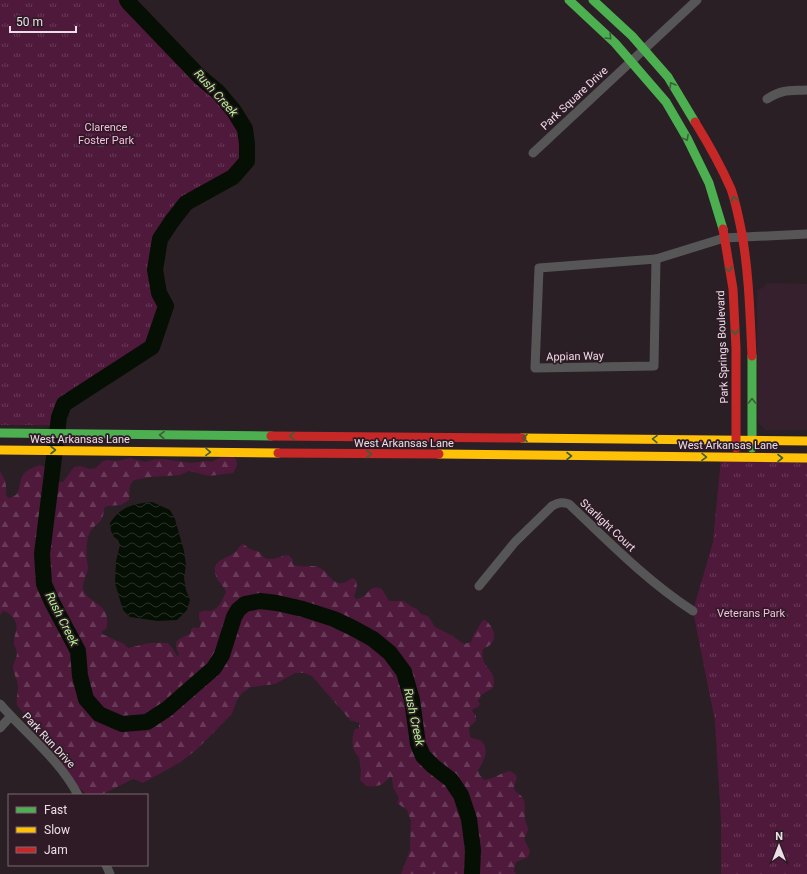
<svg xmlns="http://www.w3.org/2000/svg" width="807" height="874" font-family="Roboto,sans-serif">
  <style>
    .built { fill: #37202e }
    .forest { fill: url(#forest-firs) }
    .park { fill: url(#park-tufts) }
    .water { fill: url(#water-waves) }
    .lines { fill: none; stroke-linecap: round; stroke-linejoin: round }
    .river { stroke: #060f03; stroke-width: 16 }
    .street { stroke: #575657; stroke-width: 9 }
    .fast { stroke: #4caf50; stroke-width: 9 }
    .slow { stroke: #ffc107; stroke-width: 9 }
    .jam { stroke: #c62828; stroke-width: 9 }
    .oneway { stroke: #3c5e39 }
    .labels { text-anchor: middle; stroke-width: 3.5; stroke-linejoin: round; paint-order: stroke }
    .street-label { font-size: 11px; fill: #ecdee6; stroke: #2e1b26 }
    .park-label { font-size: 11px; fill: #fcbce1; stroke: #2e1b26 }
    .water-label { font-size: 12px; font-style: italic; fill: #b1f491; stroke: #2e1b26 }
  </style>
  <defs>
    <pattern id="forest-firs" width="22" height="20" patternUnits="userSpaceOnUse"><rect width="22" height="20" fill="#4f193c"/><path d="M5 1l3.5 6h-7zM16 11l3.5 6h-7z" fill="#683a58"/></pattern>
    <pattern id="park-tufts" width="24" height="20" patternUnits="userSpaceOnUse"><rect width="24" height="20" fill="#4f193c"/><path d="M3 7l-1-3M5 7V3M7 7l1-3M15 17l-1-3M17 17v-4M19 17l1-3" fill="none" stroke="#683a58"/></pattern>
    <pattern id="water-waves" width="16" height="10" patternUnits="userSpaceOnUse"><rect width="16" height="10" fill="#060f03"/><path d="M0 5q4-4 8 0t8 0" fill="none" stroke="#2a3228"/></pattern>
  </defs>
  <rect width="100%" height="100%" fill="#2a1f25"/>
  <polygon class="built" points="767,283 807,284 807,430 765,430 758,422 757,290 763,288"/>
  <path class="forest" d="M222,457H234C239,463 237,467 233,473L209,476L189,471L180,475L151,477L134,480L130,485L129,500L121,505L107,506L104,508C103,527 95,521 89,534C86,541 86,553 87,561C87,563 88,565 88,567C88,573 83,580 83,587C83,603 114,602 106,629L102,631V634L124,644L128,648L150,643H168L173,649L177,656L179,655C171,638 180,640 191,633V630L193,627L197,628L200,627L201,622L199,619V613C203,610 205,611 209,611C218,611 223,599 226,592C224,586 218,582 216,576C210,559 227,560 235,552C237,551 239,547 241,545L243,544L250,549L260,552C266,565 278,556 289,555L293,560V564C301,569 310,564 318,567C327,570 329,580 338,583C344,584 348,581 352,578L356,580L357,588L354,596L356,599C369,598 368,583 382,589L389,601H403L408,604L412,607L417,609L421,614L428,616L435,627L451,635L464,644L471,642L474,634L483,620H485C492,625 498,637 491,644C489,646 485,648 483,649C479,670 499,669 493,688L481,695L478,701L480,704L478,707L473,709L472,711L476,716V721L469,727L470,737C474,739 480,739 482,742C490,750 483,763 478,770L479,774L484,780C493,779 500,773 510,771L515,774L517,777L514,787L515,791C528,798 524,808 525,820C526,824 528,826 528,830L524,839L530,851L528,857L516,862L514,871L516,874H401L410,850L411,821L407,810L397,803L399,798L393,787L392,778L390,777C381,786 379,787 366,786L360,780L361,771L359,757C351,750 351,738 355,729L359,728V722L351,721L312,676L304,673H295L275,684L251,687L242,693L237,700L232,714L196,750L179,763L143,783L133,779L101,795H87L74,783L53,750L17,705C16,698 18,693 18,687C18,681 14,675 13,668C13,663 17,658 17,653C17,649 13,646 14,641C14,635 18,630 16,623C14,617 9,612 3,611L0,615V472C6,479 7,488 6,496L9,498C22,496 18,483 23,475C26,470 34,467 40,465L48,468L57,482H63L74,467L81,466L89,469L96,468L103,461L108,460L117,461L130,458L145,462L155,459H162L192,463L206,461L211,462Z"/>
  <g class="park">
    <polygon points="0,0 127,0 129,3 200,77 218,92 234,111 245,129 247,144 247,161 233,177 186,203 160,239 155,270 159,293 166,306 152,347 64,404 59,417 58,425 0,425"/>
    <polygon points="721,458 807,458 807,874 721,874 721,821 715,721 693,611 713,542"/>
  </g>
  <path class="water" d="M152,502L170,510L175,519L184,551L186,565L184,578L186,590L190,600L187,610L177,620L158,621L130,617L123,610L115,583L116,561L120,545L118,540L114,537L111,531L110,523C122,506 132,504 152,502Z"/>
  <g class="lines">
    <polyline class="river" points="127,0 129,3 200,77 218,92 234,111 245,129 247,144 247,161 233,177 186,203 172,221 160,239 155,270 159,293 166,306 152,347 64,404 59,417 42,554 44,584 52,602 78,651 80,676 86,699 99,714 122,724 147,722 167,709 214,668 222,655 234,617 238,610 245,604 260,601 277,603 303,609 334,619 353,628 373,639 390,653 404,672 412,700 418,744 423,756 433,766 451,780 461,795 469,819 473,850 472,874"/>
    <g class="street">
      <path d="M767,99C782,89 790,91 807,90"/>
      <polyline points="533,153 697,0"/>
      <polygon points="656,259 654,366 535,368 539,268"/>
      <polyline points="656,259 724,238 807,234"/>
      <path d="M479,586L515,542L552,506C559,502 562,502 569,504C609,542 647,581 693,611"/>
      <path d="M0,704C26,734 59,759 78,795"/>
      <polyline points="0,728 11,716"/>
      <polyline points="106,865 110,874"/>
    </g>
    <g class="fast">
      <polyline points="569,0 615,43 666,102 687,138 709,183 723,229"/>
      <polyline points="593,0 632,36 668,77 695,122"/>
      <polyline points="0,433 271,436"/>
      <polyline points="752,448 752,356"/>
    </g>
    <g class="slow">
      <polyline points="522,438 807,441"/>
      <polyline points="0,450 278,453"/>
      <polyline points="439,454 807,458"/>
    </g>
    <g class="jam">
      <path d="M695,122C708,143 721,166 731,189C736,203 739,219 742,234C749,274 750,315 752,356"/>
      <polyline points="723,229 733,289 736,348 736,448"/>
      <polyline points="271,436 522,438"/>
      <polyline points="278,453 439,454"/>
    </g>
  </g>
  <defs><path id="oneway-chevron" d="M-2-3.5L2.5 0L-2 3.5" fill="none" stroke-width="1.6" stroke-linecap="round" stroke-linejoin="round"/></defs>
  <g class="oneway">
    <use href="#oneway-chevron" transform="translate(609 37) rotate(45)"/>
    <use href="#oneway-chevron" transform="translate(672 85) rotate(-121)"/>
    <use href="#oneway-chevron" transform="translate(686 138) rotate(62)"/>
    <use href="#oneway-chevron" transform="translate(734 199) rotate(-106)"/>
    <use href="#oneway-chevron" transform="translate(729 269) rotate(81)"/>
    <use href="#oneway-chevron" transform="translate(735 332) rotate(87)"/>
    <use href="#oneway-chevron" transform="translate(752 401) rotate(-90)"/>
    <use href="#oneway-chevron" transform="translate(162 435) rotate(-179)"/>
    <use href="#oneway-chevron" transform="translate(292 436) rotate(-179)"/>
    <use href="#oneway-chevron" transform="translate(525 438) rotate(-180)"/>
    <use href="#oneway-chevron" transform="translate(655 439) rotate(-179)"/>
    <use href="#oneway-chevron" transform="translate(53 450)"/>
    <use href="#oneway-chevron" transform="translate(208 452) rotate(1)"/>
    <use href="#oneway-chevron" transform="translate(369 454)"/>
    <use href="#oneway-chevron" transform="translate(569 456)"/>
    <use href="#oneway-chevron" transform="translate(704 457) rotate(1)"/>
    <use href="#oneway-chevron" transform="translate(780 458)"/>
  </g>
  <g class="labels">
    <g class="street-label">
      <text transform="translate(574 98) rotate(-43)" y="4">Park Square Drive</text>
      <text transform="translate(722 347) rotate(-92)" y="4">Park Springs Boulevard</text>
      <text transform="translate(575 356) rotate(-1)" y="4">Appian Way</text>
      <text x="80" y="443">West Arkansas Lane</text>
      <text x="404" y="447">West Arkansas Lane</text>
      <text x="728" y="449">West Arkansas Lane</text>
      <text transform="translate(608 525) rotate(43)" y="4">Starlight Court</text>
      <text transform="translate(49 740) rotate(47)" y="4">Park Run Drive</text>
    </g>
    <g class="park-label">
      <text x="106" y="131">Clarence<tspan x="106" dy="13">Foster Park</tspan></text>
      <text x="751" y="617">Veterans Park</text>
    </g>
    <g class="water-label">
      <text transform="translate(216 93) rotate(48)" y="4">Rush Creek</text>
      <text transform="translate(62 619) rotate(63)" y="4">Rush Creek</text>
      <text transform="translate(414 717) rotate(78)" y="4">Rush Creek</text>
    </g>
  </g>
  <rect x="8" y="794" width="140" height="72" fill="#2e1b26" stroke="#7a6973"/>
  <rect x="16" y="807" width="20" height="6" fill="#4caf50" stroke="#7a6973"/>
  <text x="44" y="814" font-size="12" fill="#ecdee6">Fast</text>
  <rect x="16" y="827" width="20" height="6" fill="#ffc107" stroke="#7a6973"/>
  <text x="44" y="834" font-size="12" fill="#ecdee6">Slow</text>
  <rect x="16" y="847" width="20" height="6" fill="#c62828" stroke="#7a6973"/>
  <text x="44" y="854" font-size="12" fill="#ecdee6">Jam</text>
  <g transform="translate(779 846)" stroke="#2e1b26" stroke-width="3" paint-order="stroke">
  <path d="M0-3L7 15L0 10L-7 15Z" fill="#ecdee6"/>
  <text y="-6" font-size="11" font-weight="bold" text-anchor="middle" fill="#ecdee6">N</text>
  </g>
  <path d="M10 26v6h66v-6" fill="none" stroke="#ecdee6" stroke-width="2"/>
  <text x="16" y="26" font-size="12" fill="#ecdee6" stroke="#2e1b26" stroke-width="3" paint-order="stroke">50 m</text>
</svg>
